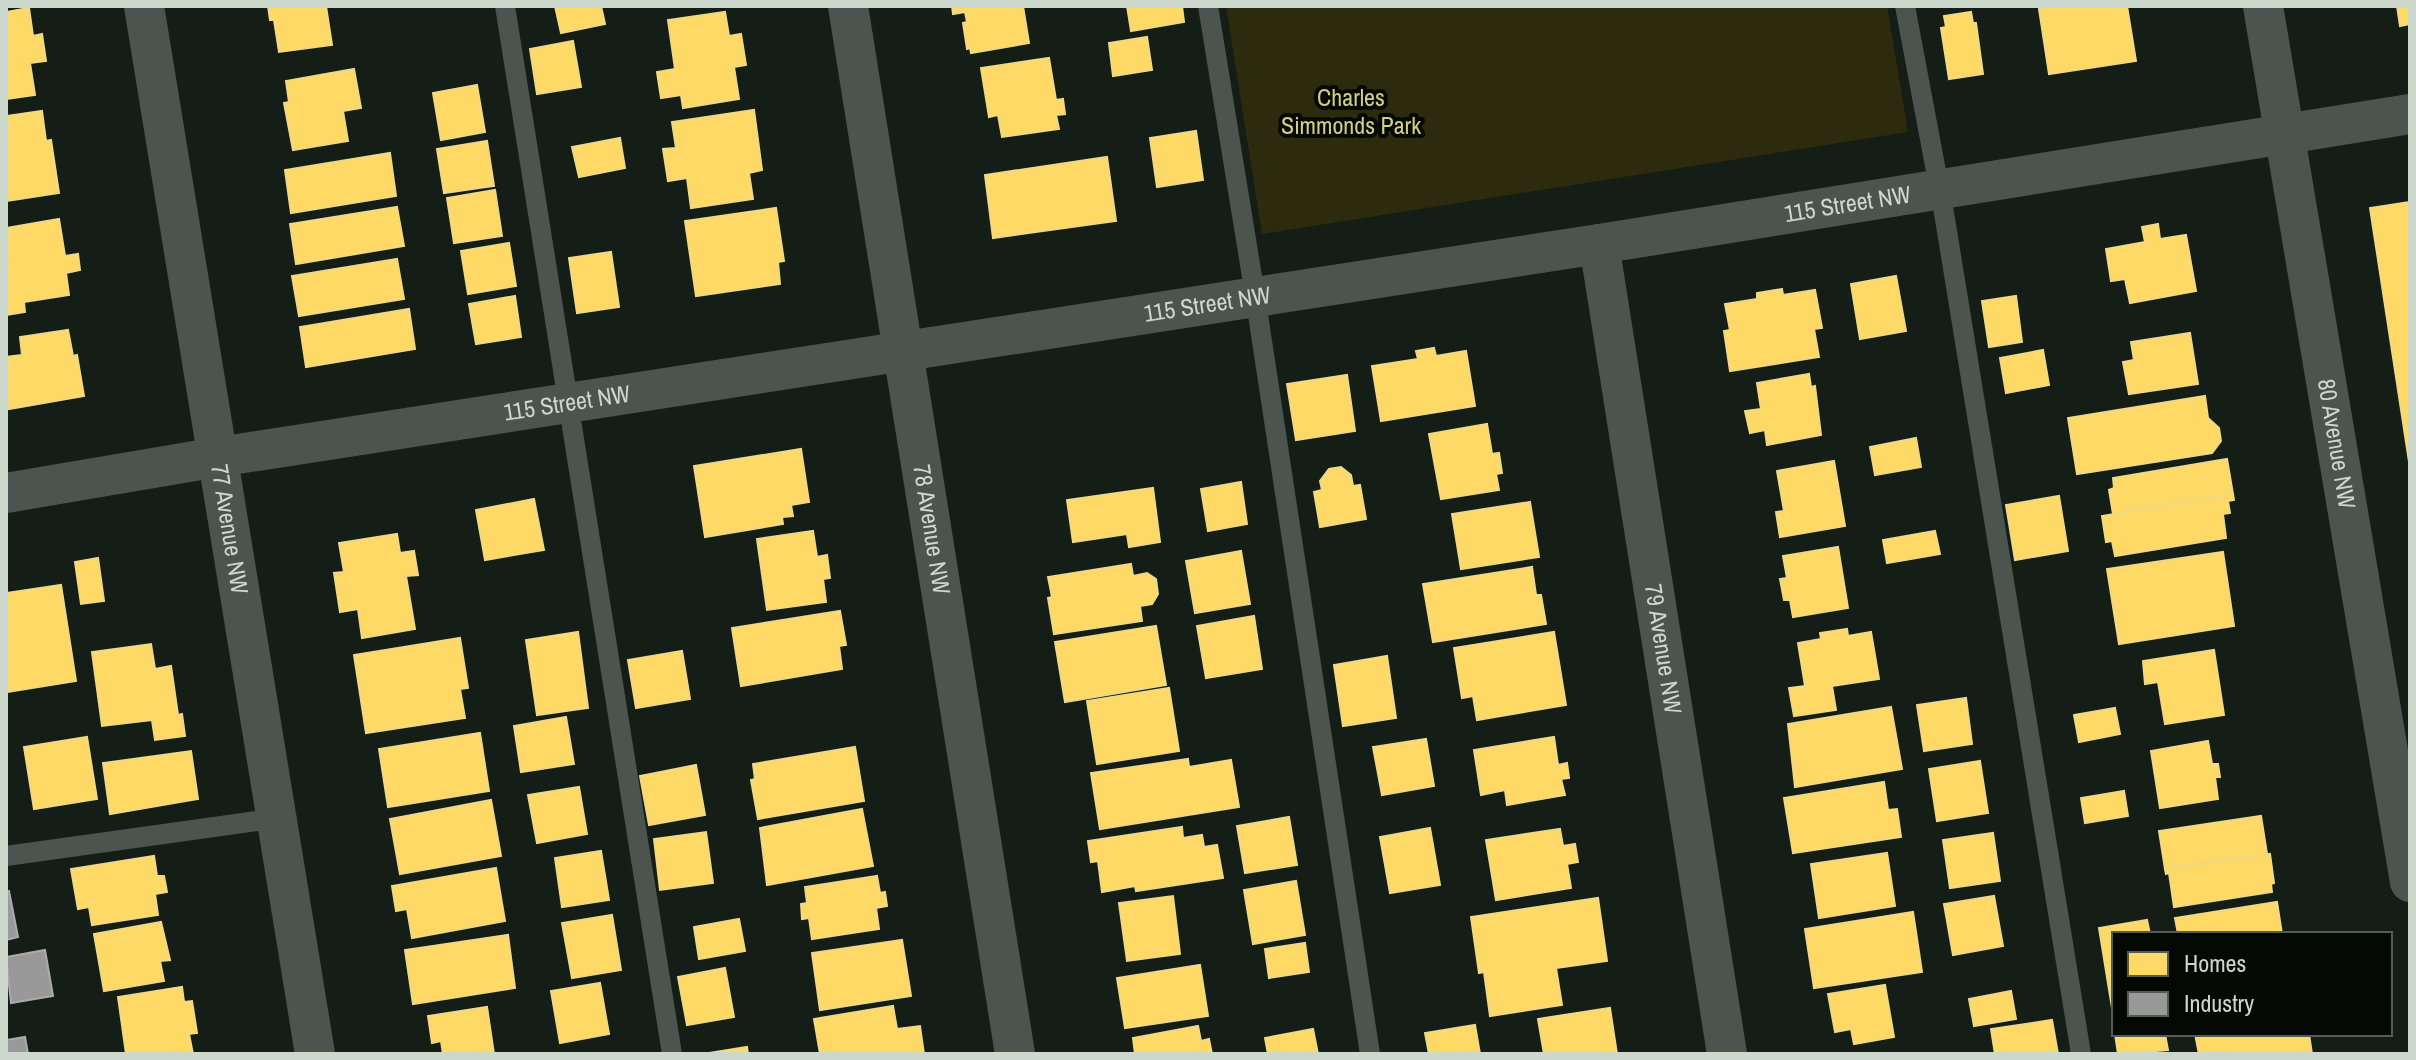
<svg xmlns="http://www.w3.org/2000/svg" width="2416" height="1060" font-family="'Archivo Narrow',sans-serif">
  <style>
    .green { fill: #2d2b0d }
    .homes { fill: #ffd966; stroke: #f0d985; stroke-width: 2 }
    .industry { fill: #999; stroke: #a9aca9; stroke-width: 2 }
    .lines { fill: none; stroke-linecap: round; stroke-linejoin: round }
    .lane { stroke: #4b544e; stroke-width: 20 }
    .street { stroke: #4b544e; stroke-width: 40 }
    .labels { text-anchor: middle; stroke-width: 8; stroke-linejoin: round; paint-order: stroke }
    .park-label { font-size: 24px; fill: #d5ce83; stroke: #040904 }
    .street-label { font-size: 24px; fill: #cdd8cd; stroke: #040904 }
  </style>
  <rect width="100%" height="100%" fill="#151e16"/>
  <polygon class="green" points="1226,6 1887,6 1908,132 1262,234"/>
  <g class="homes">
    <polygon points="268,6 326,6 332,45 279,52 274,20 270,20"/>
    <polygon points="555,6 601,6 605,24 561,33"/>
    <polygon points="952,6 1023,6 1029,43 971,53 970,48 967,49 963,23 967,22 965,12 953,14"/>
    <polygon points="1127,6 1182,6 1184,22 1131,31"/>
    <polygon points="2061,6 2127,6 2136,61 2049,74 2039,9"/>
    <polygon points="2397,6 2410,6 2410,24 2400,26"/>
    <polygon points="29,8 33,36 42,34 46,61 30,63 35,95 6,99 6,12"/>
    <polygon points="725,12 729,36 741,34 746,65 734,67 739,99 683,108 681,95 661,98 657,72 675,69 668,20"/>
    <polygon points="1971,12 1973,23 1976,23 1983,74 1949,79 1941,28 1946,27 1944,16"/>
    <polygon points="1147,37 1152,70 1113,76 1109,43"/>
    <polygon points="573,41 581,87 537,94 530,49"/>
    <polygon points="1049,58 1056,100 1063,99 1065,114 1056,115 1059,129 1002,137 998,115 989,117 981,68"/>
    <polygon points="354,69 361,108 343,111 348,141 293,150 284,103 289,102 286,81"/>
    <polygon points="477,85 485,132 441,140 433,93"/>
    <polygon points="754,110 762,170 749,173 753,199 691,208 687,178 668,181 663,149 676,148 672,122"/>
    <polygon points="42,111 46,141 51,140 59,193 6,201 6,116"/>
    <polygon points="1196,131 1203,180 1157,187 1150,138"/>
    <polygon points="620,138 625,168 579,177 572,147"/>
    <polygon points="487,141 494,186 444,193 437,149"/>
    <polygon points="390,153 396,196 291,213 285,170"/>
    <polygon points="1107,157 1116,221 993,238 985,175"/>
    <polygon points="495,190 502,236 454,243 447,198"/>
    <polygon points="2410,202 2410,468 2370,208"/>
    <polygon points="397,207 404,246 296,264 290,224"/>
    <polygon points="776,208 784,261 778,262 780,284 696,296 685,221"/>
    <polygon points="59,219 65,256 78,254 80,270 66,273 69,295 24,302 25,312 6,315 6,263 9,262 6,228"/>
    <polygon points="2158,224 2160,239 2186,235 2196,291 2130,303 2125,279 2111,281 2106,249 2145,242 2142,227"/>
    <polygon points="509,243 516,286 468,294 461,251"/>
    <polygon points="611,252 619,307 577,313 569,258"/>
    <polygon points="397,259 404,299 299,316 292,276"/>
    <polygon points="1896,276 1906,331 1860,339 1851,284"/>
    <polygon points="1782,289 1783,295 1815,290 1822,328 1814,329 1819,357 1730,371 1724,331 1730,330 1725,304 1757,299 1757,293"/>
    <polygon points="515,296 521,337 476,344 469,304"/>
    <polygon points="2016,296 2022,342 1989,347 1982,301"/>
    <polygon points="409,309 415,349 306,367 300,327"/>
    <polygon points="68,330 73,356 77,355 84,396 9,409 6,389 6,357 22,355 20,337"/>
    <polygon points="2190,333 2198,384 2129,394 2123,362 2134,360 2131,342"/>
    <polygon points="1434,348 1436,356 1466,351 1475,406 1381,421 1372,366 1418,359 1416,351"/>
    <polygon points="2043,350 2049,385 2006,393 2000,358"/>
    <polygon points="1809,374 1811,387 1815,386 1821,435 1767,445 1765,430 1750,433 1745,411 1761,409 1757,383"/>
    <polygon points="1347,375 1355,431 1296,440 1287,384"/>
    <polygon points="2205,396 2208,418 2219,428 2221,441 2212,453 2077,474 2068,418"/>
    <polygon points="1487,424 1492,454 1499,453 1502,473 1496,474 1499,490 1441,499 1429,434"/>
    <polygon points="1916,438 1921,467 1875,475 1870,447"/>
    <polygon points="801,449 809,502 791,505 793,516 782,517 783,524 705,537 694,466"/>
    <polygon points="2227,459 2233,494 2113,514 2109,490 2114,488 2113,478"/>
    <polygon points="1834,461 1845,526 1780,537 1776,512 1784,511 1777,471"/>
    <polygon points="1341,467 1351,475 1353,486 1360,485 1366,519 1320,527 1314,492 1322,490 1320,481 1329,469"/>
    <polygon points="1241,482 1247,524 1208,531 1201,489"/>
    <polygon points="1153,488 1160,542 1129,547 1127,534 1073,542 1067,500"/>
    <polygon points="2233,494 2234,500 2228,501 2230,513 2223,514 2226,538 2115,556 2112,541 2106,542 2102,516"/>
    <polygon points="2059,496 2068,551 2015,560 2006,505"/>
    <polygon points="534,499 544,550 485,560 476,510"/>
    <polygon points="1530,502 1539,557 1461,569 1452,514"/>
    <polygon points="813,531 817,557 827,555 830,578 823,579 826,602 767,610 757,539"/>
    <polygon points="1935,531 1940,554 1887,563 1883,540"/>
    <polygon points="397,534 400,553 414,551 418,575 406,576 415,629 362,638 358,609 340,612 334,573 344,572 339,543"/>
    <polygon points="1838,547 1848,608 1793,617 1790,600 1784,600 1780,579 1787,578 1783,556"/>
    <polygon points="1241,551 1250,604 1195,613 1186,561"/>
    <polygon points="2223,552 2234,626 2119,644 2107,569"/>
    <polygon points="98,558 104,601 81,604 75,562"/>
    <polygon points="1131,564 1133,576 1147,573 1156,579 1158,594 1152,604 1140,606 1142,621 1054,634 1048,598 1052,597 1048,577"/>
    <polygon points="1532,567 1536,595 1541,595 1546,624 1433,642 1423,584"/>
    <polygon points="61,585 76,681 7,692 6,593"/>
    <polygon points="840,611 846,645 839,646 842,669 741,686 732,628"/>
    <polygon points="1254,616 1262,669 1206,678 1197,626"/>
    <polygon points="1156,626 1166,685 1065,702 1055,642"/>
    <polygon points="1847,629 1848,636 1871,632 1879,679 1832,686 1836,710 1794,716 1789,688 1805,686 1798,643 1821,639 1820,633"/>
    <polygon points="578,632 588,708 537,715 526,640"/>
    <polygon points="1554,632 1566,705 1477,720 1473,696 1462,698 1454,648"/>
    <polygon points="460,638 468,688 460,689 465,718 366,733 354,655"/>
    <polygon points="151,644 155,669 171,666 178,715 182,714 185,736 155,740 152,720 102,726 92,652"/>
    <polygon points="2214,650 2224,715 2165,724 2158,682 2145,684 2143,661"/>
    <polygon points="682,651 690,699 636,708 628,660"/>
    <polygon points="1387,656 1396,718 1343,726 1334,665"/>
    <polygon points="1169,688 1179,751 1097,764 1087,701"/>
    <polygon points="1966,698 1972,744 1924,751 1917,705"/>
    <polygon points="1891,707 1902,769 1795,787 1788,724"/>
    <polygon points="2115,708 2120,734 2079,742 2074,715"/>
    <polygon points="566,717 574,764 521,772 514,726"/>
    <polygon points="480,733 489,791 388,807 379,749"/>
    <polygon points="87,737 97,799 34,809 24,747"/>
    <polygon points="1554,737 1558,765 1567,763 1569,778 1561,779 1565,795 1507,805 1505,790 1481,795 1474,750"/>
    <polygon points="1426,739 1434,786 1382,795 1373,747"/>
    <polygon points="2208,741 2212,764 2218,764 2220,777 2215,777 2218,799 2160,808 2151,751"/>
    <polygon points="855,747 864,801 758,819 751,780 755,779 753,764"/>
    <polygon points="191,751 198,799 110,814 103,763"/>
    <polygon points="1188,759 1189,767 1231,760 1239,807 1100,829 1091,773"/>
    <polygon points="1980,761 1988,813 1937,821 1929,769"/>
    <polygon points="696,765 705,815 649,825 640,776"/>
    <polygon points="1884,782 1888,810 1897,809 1901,837 1793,853 1784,798"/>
    <polygon points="579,787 587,834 537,843 528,795"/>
    <polygon points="2124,791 2128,816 2085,823 2081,798"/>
    <polygon points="491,800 501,856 400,874 390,819"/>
    <polygon points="862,809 873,866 767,885 760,828"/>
    <polygon points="2261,816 2267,854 2165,869 2159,831"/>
    <polygon points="1289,817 1297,865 1245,873 1237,826"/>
    <polygon points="1182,827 1183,838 1202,835 1204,847 1217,845 1223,878 1136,891 1135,886 1102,892 1098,861 1091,862 1088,841"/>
    <polygon points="1430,828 1440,885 1390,893 1380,837"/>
    <polygon points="1560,829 1563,846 1575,844 1578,862 1567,864 1571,888 1496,900 1486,840"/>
    <polygon points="706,832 713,883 660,890 654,839"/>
    <polygon points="1993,833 2000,881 1950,888 1943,840"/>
    <polygon points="601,851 609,900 562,907 555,858"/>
    <polygon points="1887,853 1895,906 1819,918 1811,864"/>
    <polygon points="2270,854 2274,883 2271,884 2272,892 2174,907 2169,873 2166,874 2165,869"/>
    <polygon points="154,856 157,876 164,876 167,892 155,894 158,915 92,925 89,907 78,909 71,869"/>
    <polygon points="496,868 505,921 412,938 407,909 396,911 392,886"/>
    <polygon points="877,876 880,893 885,892 887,906 876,908 879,929 812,939 809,918 802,919 801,904 807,903 805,887"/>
    <polygon points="1296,881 1305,935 1253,944 1244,890"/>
    <polygon points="1173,896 1180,954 1127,961 1119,903"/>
    <polygon points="1994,896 2003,946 1953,955 1944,904"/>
    <polygon points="1598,898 1607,961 1556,968 1562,1005 1490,1016 1484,972 1479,973 1471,917"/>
    <polygon points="2277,902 2282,934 2178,934 2175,918"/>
    <polygon points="1913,912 1922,972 1814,988 1805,929"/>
    <polygon points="612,915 621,970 572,978 562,923"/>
    <polygon points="739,919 745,951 699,959 694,927"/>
    <polygon points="2147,920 2150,934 2114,934 2114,1007 2112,1008 2099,928"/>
    <polygon points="161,922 170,960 160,961 164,981 104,991 94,934"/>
    <polygon points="508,935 515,988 413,1004 405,950"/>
    <polygon points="902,940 911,996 820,1010 812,953"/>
    <polygon points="1305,943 1309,972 1269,978 1265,949"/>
    <polygon points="1200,965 1208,1016 1125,1028 1117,978"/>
    <polygon points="725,968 734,1017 687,1025 678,977"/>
    <polygon points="600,983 609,1034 560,1043 551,991"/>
    <polygon points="1885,985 1894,1037 1854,1044 1851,1029 1835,1032 1828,994"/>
    <polygon points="182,987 184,1002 192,1001 197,1033 189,1034 193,1054 126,1054 118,997"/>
    <polygon points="2011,991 2016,1019 1974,1026 1969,999"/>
    <polygon points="893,1006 897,1029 920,1026 924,1054 820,1054 814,1019"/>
    <polygon points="487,1007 494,1054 443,1054 441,1041 432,1043 428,1016"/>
    <polygon points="1610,1008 1617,1054 1544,1054 1538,1019"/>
    <polygon points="2052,1020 2058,1054 1995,1054 1991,1029"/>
    <polygon points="1475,1025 1480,1054 1429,1054 1425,1033"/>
    <polygon points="1198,1026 1201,1041 1209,1039 1212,1054 1135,1054 1133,1038"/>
    <polygon points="1313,1029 1318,1054 1268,1054 1265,1038"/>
    <polygon points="2115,1034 2165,1034 2168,1050 2118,1054"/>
    <polygon points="2195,1034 2309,1034 2312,1054 2199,1054"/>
    <polygon points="747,1047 748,1054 703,1054"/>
  </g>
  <g class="industry">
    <polygon points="9,891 18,937 6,940 6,892"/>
    <polygon points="45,950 53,996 11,1003 6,957"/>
    <polygon points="25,1037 28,1054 6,1054 6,1040"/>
  </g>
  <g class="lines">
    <g class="lane">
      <polyline points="505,6 672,1054"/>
      <polyline points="1208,6 1255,295 1370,1054"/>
      <polyline points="1905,6 1945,219 2081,1054"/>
      <polyline points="6,856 279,818"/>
    </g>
    <g class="street">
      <path id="s1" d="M144,6L315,1054"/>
      <path id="s2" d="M848,6L1015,1054"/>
      <path id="s3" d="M2263,6L2410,882"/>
      <path id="s4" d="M1599,244L1727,1054"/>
      <path id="s5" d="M6,493L218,457L1599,244L2410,114"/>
    </g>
  </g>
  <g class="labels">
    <g class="park-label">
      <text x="1351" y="106">Charles<tspan x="1351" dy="28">Simmonds Park</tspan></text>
    </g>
    <g class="street-label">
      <text dy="8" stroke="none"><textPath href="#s5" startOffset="1864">115 Street NW</textPath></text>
      <text dy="8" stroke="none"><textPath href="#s5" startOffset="1216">115 Street NW</textPath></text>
      <text dy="8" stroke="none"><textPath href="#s5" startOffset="568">115 Street NW</textPath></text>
      <text dy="8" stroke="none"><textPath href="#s3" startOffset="444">80 Avenue NW</textPath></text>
      <text dy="8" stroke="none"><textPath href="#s1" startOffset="530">77 Avenue NW</textPath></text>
      <text dy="8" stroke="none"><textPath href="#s2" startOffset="530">78 Avenue NW</textPath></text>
      <text dy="8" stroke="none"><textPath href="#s4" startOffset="410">79 Avenue NW</textPath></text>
    </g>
  </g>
  <rect width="2416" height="1060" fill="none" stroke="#cdd8cd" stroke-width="16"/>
  <rect x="2112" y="932" width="280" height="104" fill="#040904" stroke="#545c54" stroke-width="2"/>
  <rect x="2128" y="952" width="40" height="24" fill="#ffd966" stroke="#545c54" stroke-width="2"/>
  <text x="2184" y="972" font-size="24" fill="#cdd8cd">Homes</text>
  <rect x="2128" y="992" width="40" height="24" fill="#999999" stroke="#545c54" stroke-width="2"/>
  <text x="2184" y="1012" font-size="24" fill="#cdd8cd">Industry</text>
</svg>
